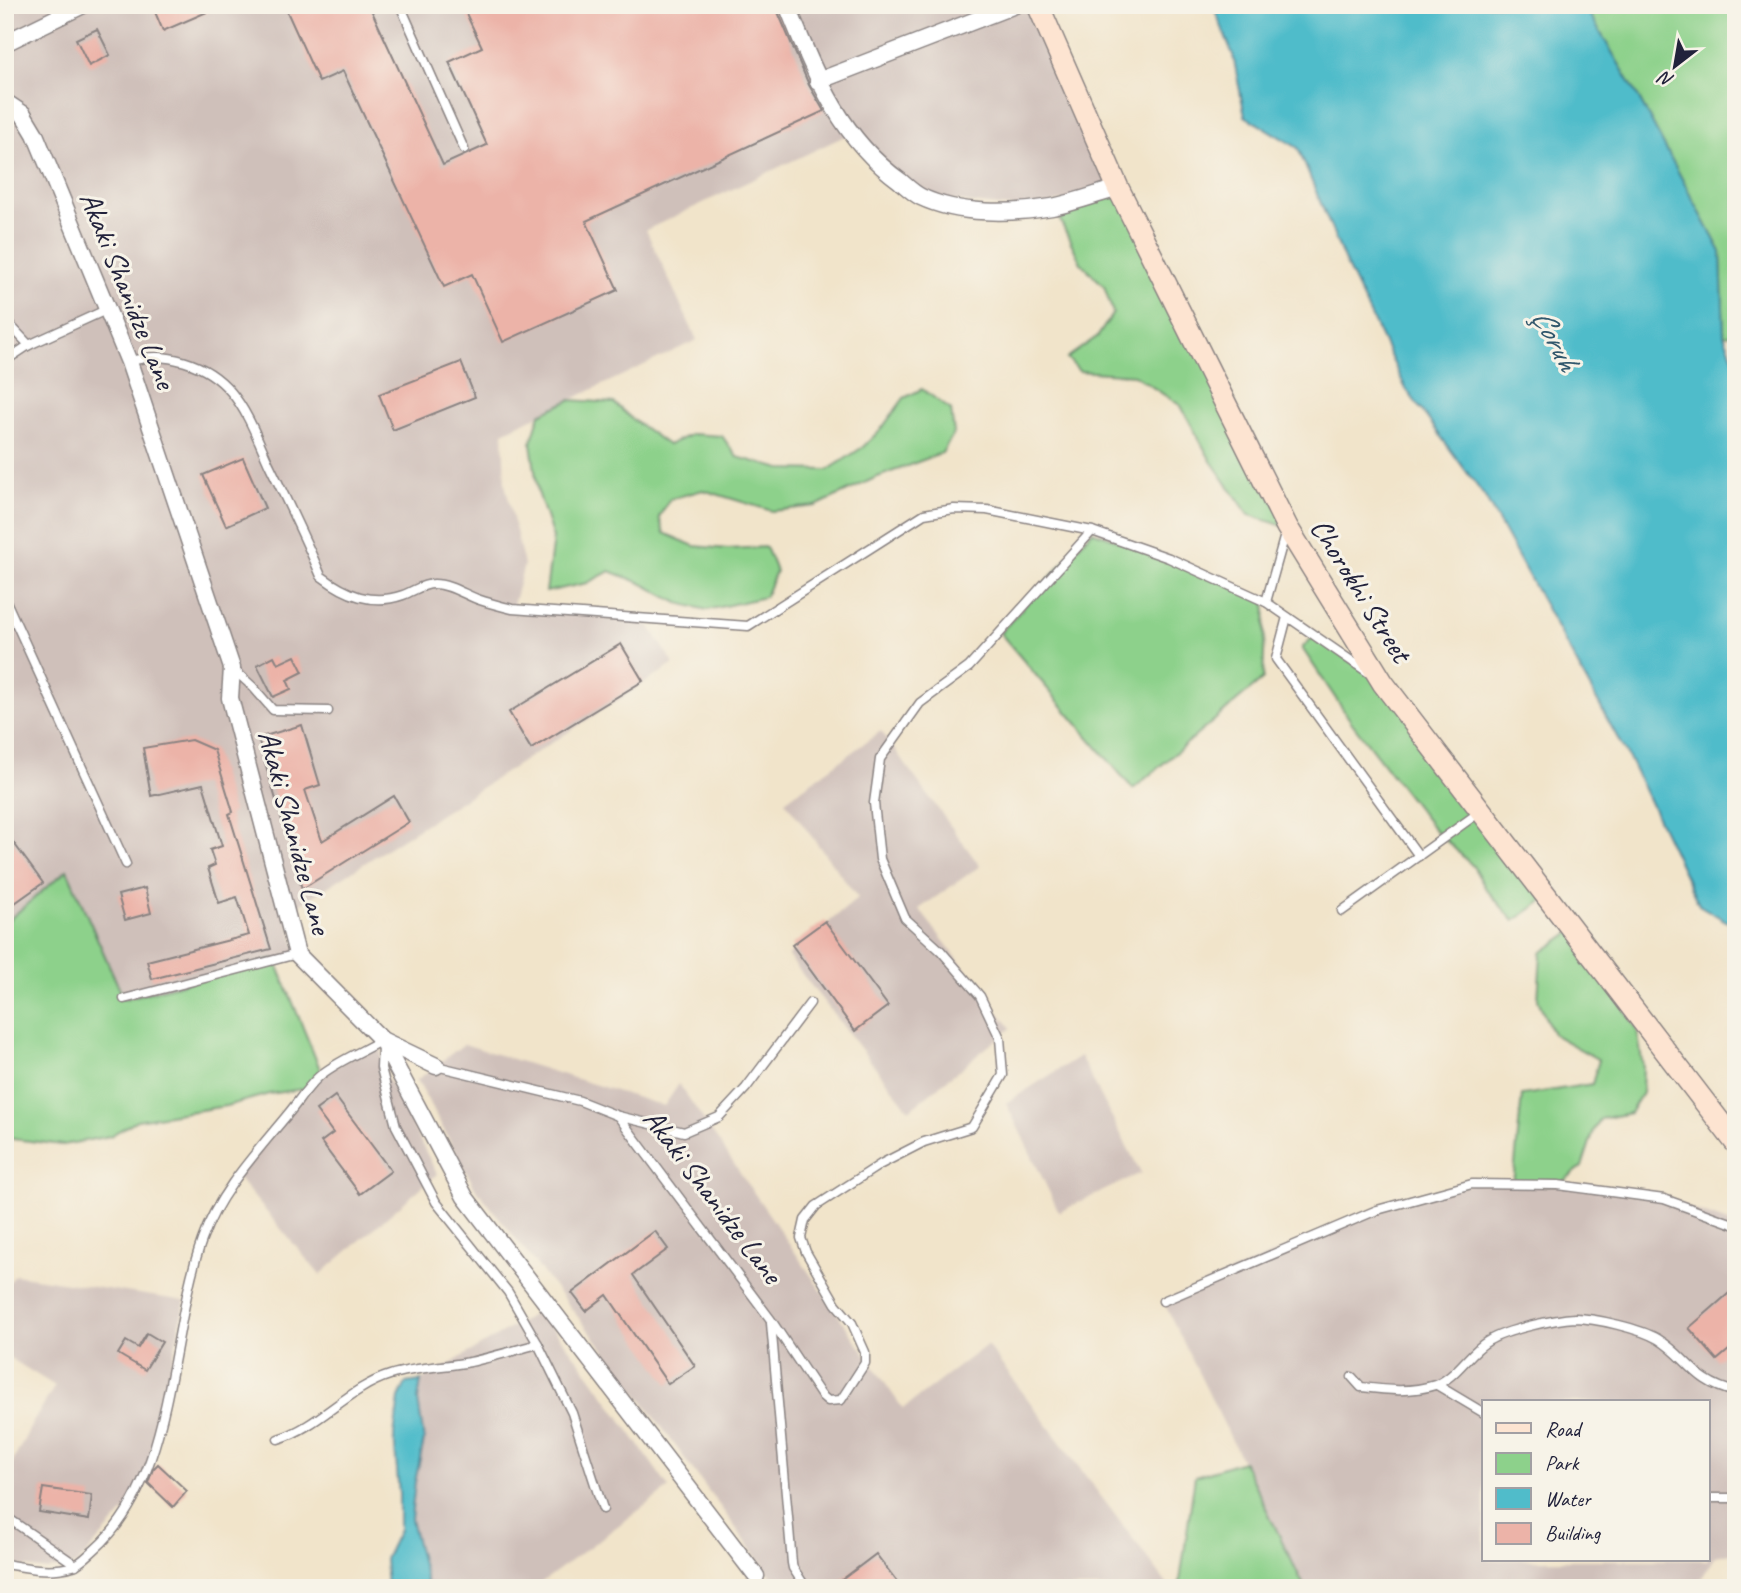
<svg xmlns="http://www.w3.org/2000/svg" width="1741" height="1593" font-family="Caveat,sans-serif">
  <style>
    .industrial { fill: #cfc0ba; fill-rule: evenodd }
    .green { fill: #8dd18b; stroke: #587a63; stroke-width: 2 }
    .water { fill: #50bcca; stroke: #396f82; stroke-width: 2 }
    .building { fill: #ecb3a8 }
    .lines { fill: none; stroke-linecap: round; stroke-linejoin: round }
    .lane-casing { stroke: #8a8382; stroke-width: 11 }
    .street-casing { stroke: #8a8382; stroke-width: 19 }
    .secondary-casing { stroke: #8a8382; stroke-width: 24 }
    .lane { stroke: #fff; stroke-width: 8 }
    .street { stroke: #fff; stroke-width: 16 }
    .secondary { stroke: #fde4d1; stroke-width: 21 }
    .labels { text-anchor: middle; stroke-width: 6; stroke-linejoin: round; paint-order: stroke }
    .street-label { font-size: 30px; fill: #22223b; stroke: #f7f3e8 }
    .water-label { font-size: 32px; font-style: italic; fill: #32586d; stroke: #f7f3e8 }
  </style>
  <rect width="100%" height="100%" fill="#f7f3e8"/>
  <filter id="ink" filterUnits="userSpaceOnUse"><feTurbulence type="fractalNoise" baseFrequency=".0143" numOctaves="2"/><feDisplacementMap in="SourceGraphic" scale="14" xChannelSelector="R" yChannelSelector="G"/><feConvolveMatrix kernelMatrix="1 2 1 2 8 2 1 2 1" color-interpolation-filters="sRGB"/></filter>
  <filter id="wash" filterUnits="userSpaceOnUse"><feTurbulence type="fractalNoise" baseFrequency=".00686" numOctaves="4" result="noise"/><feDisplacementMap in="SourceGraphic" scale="28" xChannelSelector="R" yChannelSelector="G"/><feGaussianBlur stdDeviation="1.57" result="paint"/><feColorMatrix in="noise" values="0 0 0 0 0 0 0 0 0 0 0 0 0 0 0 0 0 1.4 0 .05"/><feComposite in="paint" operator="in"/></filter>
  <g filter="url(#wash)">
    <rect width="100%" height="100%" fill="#f1e4ca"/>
    <g class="industrial">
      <polygon points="5,5 1038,5 1118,188 1025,209 920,197 849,134 646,230 697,340 503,432 505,484 524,565 512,609 645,619 674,664 287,913 297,954 124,999 67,871 5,923"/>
      <polygon points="881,731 980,866 919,909 1011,1028 909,1110 788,956 858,898 785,801"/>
      <polygon points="382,1040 381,1068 394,1089 437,1174 320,1275 237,1177 322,1074"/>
      <polygon points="464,1044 664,1106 679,1084 903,1409 987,1345 1170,1588 780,1588 613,1361 474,1186 417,1080"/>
      <polygon points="1080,1056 1141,1173 1059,1212 1006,1103"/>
      <path d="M1472,1184L1558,1185L1664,1199L1736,1225V1552L1716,1556L1695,1588H1305L1163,1301L1377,1210ZM1484,1402H1708V1560H1484Z"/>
      <polygon points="15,1275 185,1301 152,1454 131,1504 76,1565 47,1570 5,1564 5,1477 33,1422 55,1386 5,1355 5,1288"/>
      <polygon points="539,1311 590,1375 669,1488 534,1588 428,1588 411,1519 415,1482 424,1440 418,1400 421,1381"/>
    </g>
    <g class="green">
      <polygon points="1584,5 1736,5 1736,334 1724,335 1721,252 1635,91"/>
      <polygon points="1118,188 1287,527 1249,515 1211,461 1181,406 1134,375 1079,371 1067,358 1098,336 1113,313 1104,286 1081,263 1053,206"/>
      <polygon points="922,389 951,410 954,433 942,453 875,478 816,506 772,511 703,490 670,499 659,517 664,533 694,546 728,549 766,547 776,571 765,597 707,610 678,603 641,583 610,571 587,583 546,592 553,538 538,492 531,443 540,414 570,400 614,403 632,419 668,445 692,434 722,436 737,457 781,469 828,470 863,447 882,428 904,398"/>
      <polygon points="1092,531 1169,558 1266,602 1263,679 1133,789 1000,633"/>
      <polygon points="1314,636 1383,683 1547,898 1514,921 1486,889 1473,866 1433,828 1352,723 1302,648"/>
      <polygon points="67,870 124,999 275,959 322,1074 310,1088 269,1094 226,1106 137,1120 110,1136 63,1145 5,1138 5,923"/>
      <polygon points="1573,931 1637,1029 1643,1067 1642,1093 1630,1113 1601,1119 1594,1130 1582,1167 1558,1185 1513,1184 1522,1095 1592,1084 1599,1060 1553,1034 1538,1000 1541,953"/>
      <polygon points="1243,1461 1305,1588 1179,1588 1195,1476"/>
    </g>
    <g class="water">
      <polygon points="1213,5 1584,5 1635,91 1721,252 1724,335 1736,364 1736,927 1699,905 1632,764 1485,497 1406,389 1346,264 1298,148 1245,116 1233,55"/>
      <polygon points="421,1381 418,1400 424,1440 415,1482 411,1519 428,1588 387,1588 385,1559 399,1530 399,1494 394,1436 399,1398 406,1383"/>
    </g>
    <g id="blocks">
      <g class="building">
        <polygon points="152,5 223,5 163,31"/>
        <polygon points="284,5 369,5 443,165 487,145 449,62 482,47 462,5 775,5 809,85 824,111 586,221 618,290 503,342 472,274 444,287 343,71 319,82"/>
        <polygon points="97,29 110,55 89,66 76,39"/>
        <polygon points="461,362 475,397 393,430 379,394"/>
        <polygon points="243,458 265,508 226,526 203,475"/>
        <polygon points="621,644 643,681 531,749 509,712"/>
        <polygon points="274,656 278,664 295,656 303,672 287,680 291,689 273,697 257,665"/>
        <polygon points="302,725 320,785 305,790 322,841 394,796 409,822 302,889 258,738"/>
        <polygon points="191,740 214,750 233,812 229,814 271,949 152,979 147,961 249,935 237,897 219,903 208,868 215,865 210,850 222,846 203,784 151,796 143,748"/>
        <polygon points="5,831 43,883 5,910"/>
        <polygon points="145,888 151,913 125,920 118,895"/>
        <polygon points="825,921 888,1006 855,1031 792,945"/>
        <polygon points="335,1096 391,1171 360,1194 321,1142 333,1133 316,1110"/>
        <polygon points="655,1231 668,1249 633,1275 695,1366 668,1384 607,1295 586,1311 572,1293"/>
        <polygon points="1736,1287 1736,1344 1717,1360 1689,1328"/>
        <polygon points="147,1333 162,1342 145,1370 118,1354 126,1341 138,1348"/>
        <polygon points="158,1464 187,1491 173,1507 148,1483 153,1469"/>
        <polygon points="43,1488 92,1495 89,1520 39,1512"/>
        <polygon points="876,1554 902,1588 831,1588"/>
      </g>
    </g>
  </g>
  <g filter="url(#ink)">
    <use href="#blocks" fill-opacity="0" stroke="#8a8382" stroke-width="2"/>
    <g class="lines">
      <defs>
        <g id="lane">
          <polyline points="400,5 464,149"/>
          <polyline points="5,312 10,325 29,345"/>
          <polyline points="5,361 29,345 108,309"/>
          <path d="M129,362C164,349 208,364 231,392C248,412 258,440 269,464C287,501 305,538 321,576C346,595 372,606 403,595C414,591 422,584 434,584C450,584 465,595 480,600C491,604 502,606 512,609L748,626L924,514L954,509L987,510L1092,531L1169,558L1266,602L1369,673"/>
          <polyline points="5,599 126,864"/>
          <polyline points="1266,602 1286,531"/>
          <polyline points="1287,617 1276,659 1419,856"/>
          <polyline points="232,668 253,687 273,710 328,711"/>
          <polyline points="1342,911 1481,811"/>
          <polyline points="124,999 297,954"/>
          <polyline points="382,1046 381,1068 396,1126 436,1202 508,1292 538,1344 572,1413 603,1509"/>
          <polyline points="436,1066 580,1101 618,1116 771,1320 821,1395 828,1401 841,1400 865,1363 865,1352 852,1323 836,1304 806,1252 801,1238 805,1220 816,1206 881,1164 924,1142 972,1127 1003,1075 1000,1038 980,996 941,951 905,918 880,859 874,803 880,759 920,703 969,667 1092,531"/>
          <polyline points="618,1116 684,1132 719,1117 746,1088 810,1003"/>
          <polyline points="1163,1301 1377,1210 1472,1184 1558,1185 1664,1199 1736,1225"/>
          <polyline points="771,1323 792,1563 793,1568 806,1588"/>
          <path d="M1352,1377L1361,1387C1386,1390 1410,1393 1435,1385C1456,1378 1469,1352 1488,1341C1505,1330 1555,1319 1575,1318C1595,1318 1641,1329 1658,1339C1689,1358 1693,1382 1736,1392"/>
          <polyline points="1437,1385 1484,1413"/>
          <path d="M278,1439C319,1427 348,1388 390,1375C416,1367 444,1367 470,1362C493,1357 516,1350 538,1344"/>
          <polyline points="1708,1498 1736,1498"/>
          <polyline points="5,1516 76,1565"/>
          <path d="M5,1564C29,1568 50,1573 73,1566C81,1563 88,1555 94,1550C175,1480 168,1335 202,1240C219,1192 256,1153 288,1114C299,1101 309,1084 322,1074C340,1060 363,1051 382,1040"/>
        </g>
        <g id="street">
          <path d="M787,5C815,73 838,136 900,181C906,186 913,193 921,197C959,215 1011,214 1052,207C1074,203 1097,194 1118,188"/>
          <polyline points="5,43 83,5"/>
          <polyline points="818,81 1015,5"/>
          <polyline points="5,102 23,114 35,134 129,362 232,668 230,698 297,954 382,1040 436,1066"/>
          <polyline points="382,1040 465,1197 756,1576"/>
        </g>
        <polyline id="secondary" points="1038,5 1118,188 1287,527 1383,683 1736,1143"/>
      </defs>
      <use href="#lane" class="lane-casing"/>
      <use href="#street" class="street-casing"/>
      <use href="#secondary" class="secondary-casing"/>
      <use href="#lane" class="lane"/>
      <use href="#street" class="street"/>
      <use href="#secondary" class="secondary"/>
    </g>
  </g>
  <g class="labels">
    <g class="street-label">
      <text transform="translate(128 290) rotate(68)" y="10">Akaki Shanidze Lane</text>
      <text transform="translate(1361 590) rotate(58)" y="10">Chorokhi Street</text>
      <text transform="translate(295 832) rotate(75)" y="10">Akaki Shanidze Lane</text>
      <text transform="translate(713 1196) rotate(53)" y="10">Akaki Shanidze Lane</text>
    </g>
    <g class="water-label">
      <text transform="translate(1556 339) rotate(62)" y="11">Çoruh</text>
    </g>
  </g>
  <rect width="1741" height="1593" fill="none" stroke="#f7f3e8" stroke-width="28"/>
  <rect x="1482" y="1400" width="228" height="161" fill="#f7f3e8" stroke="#a29fa3" stroke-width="2"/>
  <rect x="1496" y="1423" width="35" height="10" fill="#fde4d1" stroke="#a29fa3" stroke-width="2"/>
  <text x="1545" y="1436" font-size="21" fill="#22223b">Road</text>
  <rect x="1496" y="1453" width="35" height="21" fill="#8dd18b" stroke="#a29fa3" stroke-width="2"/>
  <text x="1545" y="1470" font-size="21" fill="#22223b">Park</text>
  <rect x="1496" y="1488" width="35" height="21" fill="#50bcca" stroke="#a29fa3" stroke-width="2"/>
  <text x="1545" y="1506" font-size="21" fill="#22223b">Water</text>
  <rect x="1496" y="1523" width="35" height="21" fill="#ecb3a8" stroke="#a29fa3" stroke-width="2"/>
  <text x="1545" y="1540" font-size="21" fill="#22223b">Building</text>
  <g transform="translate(1675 66) rotate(211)" stroke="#f7f3e8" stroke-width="5" paint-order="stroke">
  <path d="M0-5L12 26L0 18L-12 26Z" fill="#22223b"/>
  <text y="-10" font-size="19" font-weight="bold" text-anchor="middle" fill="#22223b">N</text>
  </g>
</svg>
